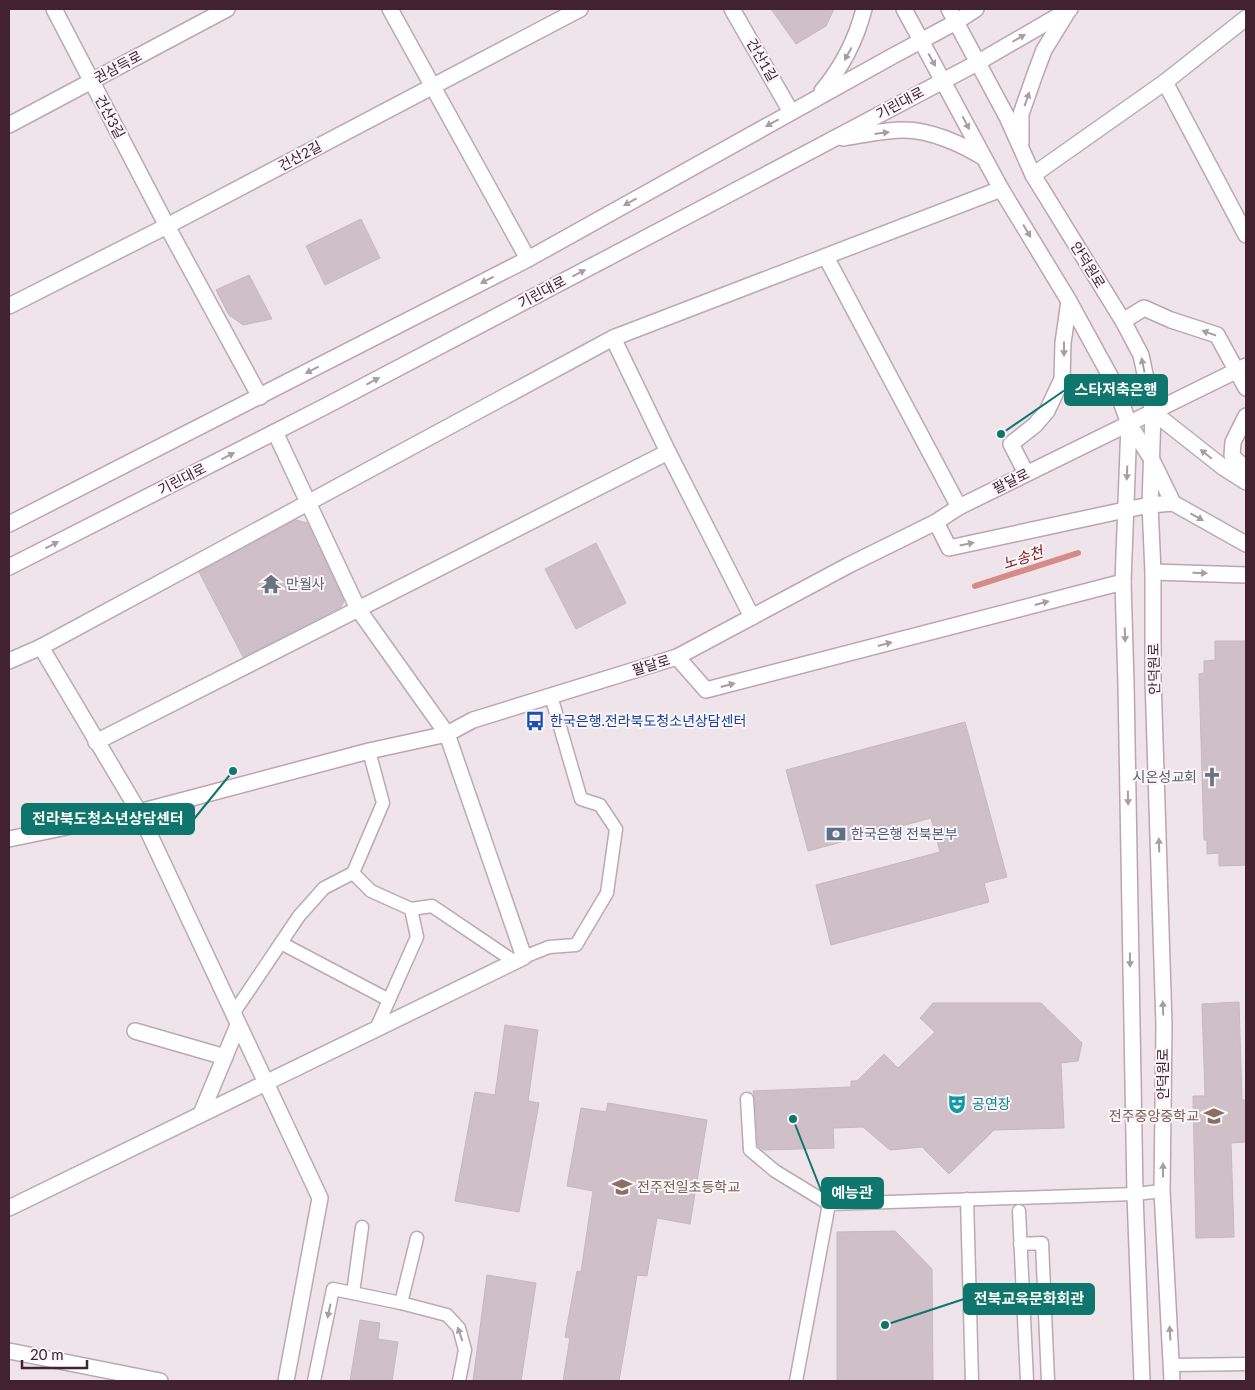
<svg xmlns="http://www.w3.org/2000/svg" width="1255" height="1390" font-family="Lato,'Noto Sans KR',sans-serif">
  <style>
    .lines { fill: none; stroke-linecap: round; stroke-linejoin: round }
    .stream { stroke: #d58b89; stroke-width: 6 }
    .building { fill: #cfc0c8; stroke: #c8b6c0 }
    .lane-casing { stroke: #baaab2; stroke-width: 15 }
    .street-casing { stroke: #baaab2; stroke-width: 18 }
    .secondary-casing { stroke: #bda4b0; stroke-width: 18 }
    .lane { stroke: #fff; stroke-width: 12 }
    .street { stroke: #fff; stroke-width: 15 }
    .secondary { stroke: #fff; stroke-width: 15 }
    .oneway { fill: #aa9ca1 }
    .labels { text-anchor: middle; stroke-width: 4; stroke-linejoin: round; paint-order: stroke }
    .street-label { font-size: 14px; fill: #41222e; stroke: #faf5f8 }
    .worship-label { font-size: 14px; fill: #5b616d; stroke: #faf5f8; text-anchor: start }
    .transit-label { font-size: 14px; fill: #164399; stroke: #faf5f8; text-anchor: start }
    .service-label { font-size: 14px; fill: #4e5e75; stroke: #faf5f8; text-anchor: start }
    .culture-label { font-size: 14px; fill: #0d838f; stroke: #faf5f8; text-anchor: start }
    .education-label { font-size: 14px; fill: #785e54; stroke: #faf5f8; text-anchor: end }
    .water-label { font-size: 15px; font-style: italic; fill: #801c18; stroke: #faf5f8 }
    .leader { fill: none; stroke: #0f766e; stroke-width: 2 }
    .callout-dot { fill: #0f766e; stroke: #faf5f8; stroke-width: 2 }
    .callout { fill: #0f766e; stroke: #0f766e; stroke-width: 2 }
    .callout-label { font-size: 15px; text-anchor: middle; font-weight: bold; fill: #fff }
  </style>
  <rect width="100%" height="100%" fill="#eee4ea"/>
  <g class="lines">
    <polyline class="stream" points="975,586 1078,553"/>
  </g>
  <g class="building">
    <polygon points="771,9 834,9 826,26 796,44"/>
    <polygon points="361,219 380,258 325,285 306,246"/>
    <polygon points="249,275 272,319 243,325 229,315 216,290"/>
    <polygon points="296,520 307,523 344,601 341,607 243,657 199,572"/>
    <polygon points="596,543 626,603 576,629 545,569"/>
    <polygon points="1215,641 1246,641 1246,865 1219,866 1219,853 1207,854 1207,840 1204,840 1199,674 1204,673 1204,661 1215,660"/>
    <polygon points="965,722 1007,877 984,883 989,902 831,945 816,885 940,852 931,818 808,851 786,770"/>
    <polygon points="1239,1002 1242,1100 1246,1100 1246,1142 1231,1143 1234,1237 1196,1238 1193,1096 1205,1096 1202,1004"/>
    <polygon points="933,1003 1041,1003 1082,1043 1078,1061 1061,1063 1064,1128 994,1130 949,1174 922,1147 890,1150 863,1127 833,1128 834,1148 763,1150 758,1146 755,1099 753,1091 851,1087 851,1081 857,1081 884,1054 898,1068 935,1032 920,1018"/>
    <polygon points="505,1025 538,1030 528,1101 539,1103 519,1212 455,1201 475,1092 495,1095"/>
    <polygon points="608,1103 707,1120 690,1224 657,1218 647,1276 637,1275 619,1381 563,1381 570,1338 565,1337 577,1271 581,1272 593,1191 567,1186 581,1108 606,1112"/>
    <polygon points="895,1231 932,1269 933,1381 837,1381 837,1232"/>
    <polygon points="487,1275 536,1283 521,1381 473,1381"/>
    <polygon points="360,1320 380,1323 378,1339 398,1342 392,1381 350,1381"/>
  </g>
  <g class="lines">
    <defs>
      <g id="lane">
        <polyline points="353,873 371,891 411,909 432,906 515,962"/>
        <polyline points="281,943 389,1000"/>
        <polyline points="524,957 549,947 576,945 607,893 616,829 600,805 581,799 551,696"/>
        <polyline points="233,1014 299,916 324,888 353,873 383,803 369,751"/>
        <polyline points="376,1029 417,937 411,909"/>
        <polyline points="747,1099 750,1150 775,1171 829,1204"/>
        <polyline points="967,1199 972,1381"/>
        <polyline points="1019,1211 1027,1381"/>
        <polyline points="1020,1244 1042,1243 1048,1381"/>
        <polyline points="353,1293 362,1227"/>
        <polyline points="401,1303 417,1238"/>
        <polyline points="1172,1365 1246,1364"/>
        <polyline points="314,1381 333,1289 401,1303 447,1315 459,1328 465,1350 459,1381"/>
        <polyline points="796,1381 829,1204 1135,1194 1162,1191"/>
      </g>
      <g id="street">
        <polyline points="54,9 167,226 260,397"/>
        <polyline points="390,9 528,259"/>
        <polyline points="732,9 791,112"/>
        <polyline points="1165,82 1246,18"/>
        <polyline points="9,125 227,9"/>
        <polyline points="1033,175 1165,82 1246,235"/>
        <polyline points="826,257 959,507"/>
        <polyline points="9,306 167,226 580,9"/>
        <polyline points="613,338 668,452 752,617"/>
        <polyline points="1153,412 1224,468 1246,482"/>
        <polyline points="1129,424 1151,458 1173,503 1246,544"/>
        <polyline points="41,647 139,812 320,1198 286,1381"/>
        <polyline points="9,661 41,647 613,338 1001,189"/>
        <polyline points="96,742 668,452"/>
        <polyline points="135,1031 225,1057"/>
        <polyline points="201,1114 238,1025"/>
        <polyline points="9,1208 524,957 447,734 358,609 275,432"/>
        <polyline points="9,1351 160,1381"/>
      </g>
      <g id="secondary">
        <polyline points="904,9 1001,189 1069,301 1115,385 1129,424 1123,582 1126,684 1135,1194 1142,1381"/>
        <polyline points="949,9 1007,117 1033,175 1123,321 1141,355 1153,412 1150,505 1153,572 1153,679 1164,1025 1162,1191 1172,1381"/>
        <path d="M822,91C843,66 856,40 864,9"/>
        <path d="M843,138C863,135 884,130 904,130C930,130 962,144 984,158"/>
        <polyline points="1021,143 1021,114 1035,74 1044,50 1068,11"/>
        <polyline points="1123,321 1144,308 1171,320 1217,335 1246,388"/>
        <polyline points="1246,416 1233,442 1232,456 1246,469"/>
        <polyline points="1026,473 1011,444 1035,425 1047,411 1062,379 1063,343 1069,301"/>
        <polyline points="936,522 949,548 1125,510 1150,505 1173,503"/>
        <polyline points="9,524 528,259 891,57 956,22 976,9"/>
        <polyline points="9,567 324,407 752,182 977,63 1070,9"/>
        <polyline points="1153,572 1246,575"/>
        <polyline points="677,657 706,690 1123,582"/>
        <polyline points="9,839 139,812 369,751 447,734 473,720 677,657 849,565 936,522 959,507 1246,366"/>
      </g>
    </defs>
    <use href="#lane" class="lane-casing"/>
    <use href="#street" class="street-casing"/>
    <use href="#secondary" class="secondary-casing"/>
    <use href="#lane" class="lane"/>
    <use href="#street" class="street"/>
    <use href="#secondary" class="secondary"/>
  </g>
  <defs><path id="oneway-solid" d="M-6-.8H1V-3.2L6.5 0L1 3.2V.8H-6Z" transform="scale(1.25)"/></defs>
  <g class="oneway">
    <use href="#oneway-solid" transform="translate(1019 38) rotate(-30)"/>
    <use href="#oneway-solid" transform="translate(848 54) rotate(119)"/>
    <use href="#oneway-solid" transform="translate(932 60) rotate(61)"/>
    <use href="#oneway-solid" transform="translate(1027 99) rotate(-71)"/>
    <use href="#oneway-solid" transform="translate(772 123) rotate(151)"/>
    <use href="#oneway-solid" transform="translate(966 123) rotate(62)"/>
    <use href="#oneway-solid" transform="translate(882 133) rotate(-7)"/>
    <use href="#oneway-solid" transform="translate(630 202) rotate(151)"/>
    <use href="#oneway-solid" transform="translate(1027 231) rotate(59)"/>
    <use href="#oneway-solid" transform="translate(579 273) rotate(-28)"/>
    <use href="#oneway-solid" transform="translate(487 280) rotate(153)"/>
    <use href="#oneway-solid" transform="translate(1209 333) rotate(-161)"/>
    <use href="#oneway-solid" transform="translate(1064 349) rotate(90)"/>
    <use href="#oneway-solid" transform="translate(1143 365) rotate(-102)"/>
    <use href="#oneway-solid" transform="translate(312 370) rotate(153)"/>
    <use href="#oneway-solid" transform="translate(373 381) rotate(-28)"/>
    <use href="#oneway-solid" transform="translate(1206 454) rotate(-141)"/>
    <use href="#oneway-solid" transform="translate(228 456) rotate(-27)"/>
    <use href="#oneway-solid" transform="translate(1127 473) rotate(92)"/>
    <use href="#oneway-solid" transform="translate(1197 517) rotate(29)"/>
    <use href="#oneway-solid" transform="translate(967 544) rotate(-12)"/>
    <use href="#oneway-solid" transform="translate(52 545) rotate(-27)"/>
    <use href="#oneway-solid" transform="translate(1200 573) rotate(2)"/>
    <use href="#oneway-solid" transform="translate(1042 603) rotate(-15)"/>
    <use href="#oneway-solid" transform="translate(1125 635) rotate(88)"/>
    <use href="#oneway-solid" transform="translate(885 644) rotate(-15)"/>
    <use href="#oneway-solid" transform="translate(728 685) rotate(-15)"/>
    <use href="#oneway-solid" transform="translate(1128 798) rotate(89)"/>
    <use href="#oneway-solid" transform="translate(1159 845) rotate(-92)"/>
    <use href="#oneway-solid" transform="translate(1130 960) rotate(89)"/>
    <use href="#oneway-solid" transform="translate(1163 1008) rotate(-92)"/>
    <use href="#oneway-solid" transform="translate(1163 1170) rotate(-90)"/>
    <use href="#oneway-solid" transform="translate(329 1311) rotate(102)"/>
    <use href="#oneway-solid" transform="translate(1170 1333) rotate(-93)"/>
    <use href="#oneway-solid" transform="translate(460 1334) rotate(-109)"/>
  </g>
  <defs>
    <symbol id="temple-bare" viewBox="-9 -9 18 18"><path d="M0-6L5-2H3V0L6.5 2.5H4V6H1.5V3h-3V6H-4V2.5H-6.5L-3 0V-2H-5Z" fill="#6b7280" stroke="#faf5f8" stroke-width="2.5" paint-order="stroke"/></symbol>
    <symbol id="bus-bare" viewBox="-9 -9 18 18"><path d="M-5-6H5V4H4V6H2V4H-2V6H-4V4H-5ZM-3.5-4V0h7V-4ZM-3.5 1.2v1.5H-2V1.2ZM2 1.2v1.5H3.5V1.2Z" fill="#1a4fb4" stroke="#faf5f8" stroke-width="2.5" paint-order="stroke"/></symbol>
    <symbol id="church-bare" viewBox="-9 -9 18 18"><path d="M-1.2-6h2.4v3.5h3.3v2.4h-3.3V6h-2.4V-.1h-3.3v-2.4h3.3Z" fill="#6b7280" stroke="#faf5f8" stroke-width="2.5" paint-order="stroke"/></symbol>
    <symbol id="bank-bare" viewBox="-9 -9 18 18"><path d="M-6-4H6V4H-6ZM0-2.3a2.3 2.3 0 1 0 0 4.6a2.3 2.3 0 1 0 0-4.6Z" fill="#5c6f8a" stroke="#faf5f8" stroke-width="2.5" paint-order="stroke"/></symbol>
    <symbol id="theatre-bare" viewBox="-9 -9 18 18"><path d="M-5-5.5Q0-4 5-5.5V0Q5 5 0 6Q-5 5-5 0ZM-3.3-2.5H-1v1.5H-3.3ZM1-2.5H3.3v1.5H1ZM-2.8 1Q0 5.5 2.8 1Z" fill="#0f9aa8" stroke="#faf5f8" stroke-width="2.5" paint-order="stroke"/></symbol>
    <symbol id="school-bare" viewBox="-9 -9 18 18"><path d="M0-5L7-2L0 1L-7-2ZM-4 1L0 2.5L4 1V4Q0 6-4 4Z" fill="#8d6e63" stroke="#faf5f8" stroke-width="2.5" paint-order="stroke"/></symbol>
  </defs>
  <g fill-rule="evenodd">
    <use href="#temple-bare" x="257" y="570" width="28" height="28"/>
    <use href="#bus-bare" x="521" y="707" width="28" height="28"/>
    <use href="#church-bare" x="1198" y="763" width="28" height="28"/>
    <use href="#bank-bare" x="822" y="820" width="28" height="28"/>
    <use href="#theatre-bare" x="943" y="1090" width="28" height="28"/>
    <use href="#school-bare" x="1200" y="1102" width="28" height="28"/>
    <use href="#school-bare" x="608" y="1173" width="28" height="28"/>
  </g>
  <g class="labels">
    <g class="street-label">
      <text transform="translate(762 60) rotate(60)" y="5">건산1길</text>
      <text transform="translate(118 67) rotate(-28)" y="5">권삼득로</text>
      <text transform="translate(900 103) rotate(-28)" y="5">기린대로</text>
      <text transform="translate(110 117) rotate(62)" y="5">건산3길</text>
      <text transform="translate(300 156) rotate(-28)" y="5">건산2길</text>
      <text transform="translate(1088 265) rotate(58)" y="5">안덕원로</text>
      <text transform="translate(542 292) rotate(-28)" y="5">기린대로</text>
      <text transform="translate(182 479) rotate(-27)" y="5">기린대로</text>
      <text transform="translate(1011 481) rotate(-26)" y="5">팔달로</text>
      <text transform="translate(651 665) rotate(-17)" y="5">팔달로</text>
      <text transform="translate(1154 669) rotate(-91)" y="5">안덕원로</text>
      <text transform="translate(1163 1074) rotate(-90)" y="5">안덕원로</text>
    </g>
    <g class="worship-label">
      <text x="286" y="589">만월사</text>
      <text x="1197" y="782" text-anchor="end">시온성교회</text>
    </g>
    <g class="transit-label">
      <text x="550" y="726">한국은행.전라북도청소년상담센터</text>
    </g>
    <g class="service-label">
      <text x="851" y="839">한국은행 전북본부</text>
    </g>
    <g class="culture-label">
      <text x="972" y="1109">공연장</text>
    </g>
    <g class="education-label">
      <text x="1199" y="1121">전주중앙중학교</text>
      <text x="637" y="1192" text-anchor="start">전주전일초등학교</text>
    </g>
    <g class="water-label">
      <text transform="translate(1023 558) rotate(-18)" y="5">노송천</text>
    </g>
  </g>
  <path class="leader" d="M1001 434L1065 390M233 771L194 819M793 1119L822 1193M885 1325L964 1299"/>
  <g class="callout-dot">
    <circle cx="1001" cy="434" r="5"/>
    <circle cx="233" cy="771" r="5"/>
    <circle cx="793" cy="1119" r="5"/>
    <circle cx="885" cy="1325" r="5"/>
  </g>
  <g class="callout">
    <rect x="1065" y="375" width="102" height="30" rx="5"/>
    <rect x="22" y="804" width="172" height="30" rx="5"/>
    <rect x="822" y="1178" width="61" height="30" rx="5"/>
    <rect x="964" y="1284" width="130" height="30" rx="5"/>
  </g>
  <g class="callout-label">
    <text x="1116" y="395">스타저축은행</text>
    <text x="108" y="824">전라북도청소년상담센터</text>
    <text x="852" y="1198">예능관</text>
    <text x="1029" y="1304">전북교육문화회관</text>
  </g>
  <rect width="1255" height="1390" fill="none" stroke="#41222e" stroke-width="20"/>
  <path d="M22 1360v8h65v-8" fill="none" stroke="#41222e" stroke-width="2.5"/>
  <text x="30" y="1360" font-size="15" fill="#41222e" stroke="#faf5f8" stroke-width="4" paint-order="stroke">20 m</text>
</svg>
